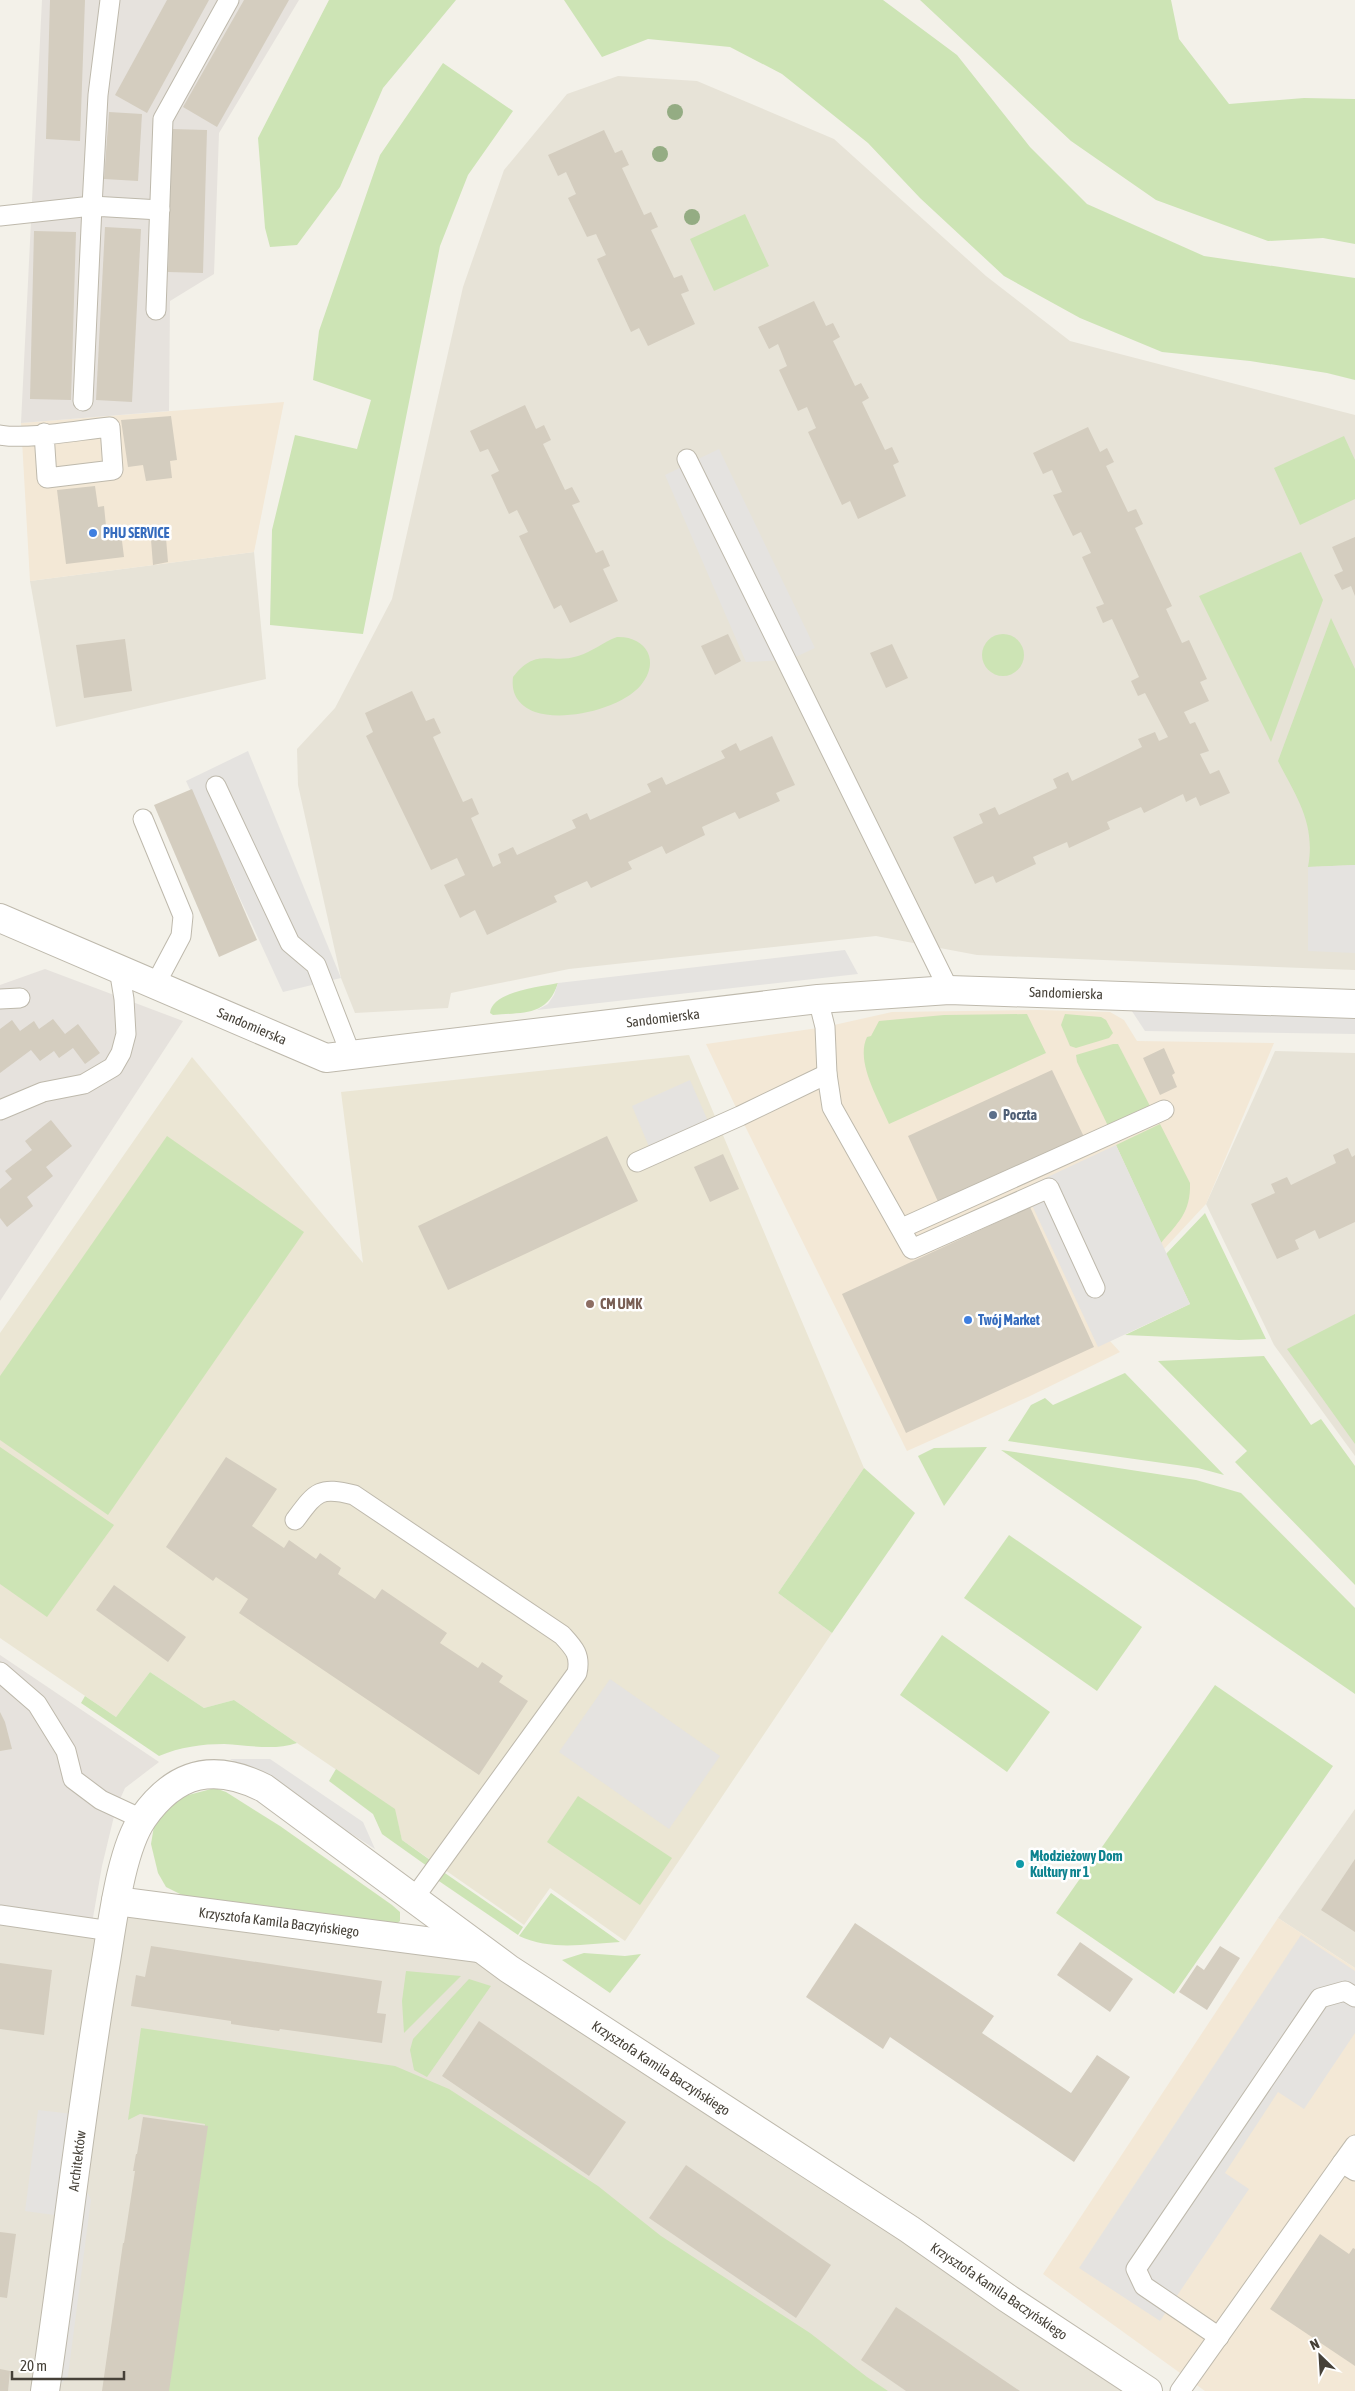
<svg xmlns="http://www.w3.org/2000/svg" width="1355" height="2391" font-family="'Asap Condensed',sans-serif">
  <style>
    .residential { fill: #e7e3d7 }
    .commercial { fill: #f3e8d6 }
    .industrial { fill: #e6e2dd }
    .education { fill: #ebe6d4 }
    .green { fill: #cde4b5 }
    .parking { fill: #e5e3e0 }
    .building { fill: #d4cdbf }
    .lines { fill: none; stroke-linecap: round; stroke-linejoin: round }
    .service-casing { stroke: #beb9ac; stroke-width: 21 }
    .minor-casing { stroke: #beb9ac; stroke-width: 30 }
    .service { stroke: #fff; stroke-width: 19 }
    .minor { stroke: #fff; stroke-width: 28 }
    .tree { fill: #94ac83 }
    .shop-dot { fill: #3f7fe0; stroke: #fff; stroke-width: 2 }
    .service-dot { fill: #5c6f8a; stroke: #fff; stroke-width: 2 }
    .education-dot { fill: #8d6e63; stroke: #fff; stroke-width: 2 }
    .culture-dot { fill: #0f9aa8; stroke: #fff; stroke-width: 2 }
    .labels { text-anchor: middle; stroke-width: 5; stroke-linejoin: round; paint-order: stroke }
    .shop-label { font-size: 14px; font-weight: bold; fill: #366cbe; stroke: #fff; text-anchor: start }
    .street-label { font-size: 14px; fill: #464138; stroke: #fff }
    .service-label { font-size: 14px; font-weight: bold; fill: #4e5e75; stroke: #fff; text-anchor: start }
    .education-label { font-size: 14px; font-weight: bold; fill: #785e54; stroke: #fff; text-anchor: start }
    .culture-label { font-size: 14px; font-weight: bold; fill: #0d838f; stroke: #fff; text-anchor: start }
  </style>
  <rect width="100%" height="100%" fill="#f3f1e9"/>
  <g class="residential">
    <polygon points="618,76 697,81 834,139 986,276 1070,341 1355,415 1355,970 977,955 876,936 569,969 451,993 448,1008 355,1013 341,978 298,785 297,749 335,708 392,599 463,287 504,170 567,94"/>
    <polygon points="254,552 266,679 56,727 30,581"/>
    <polygon points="1275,1051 1355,1053 1355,1456 1274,1345 1206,1204"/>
    <polygon points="1355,1809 1355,1968 1278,1918"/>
    <polygon points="116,1901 483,1949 1148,2391 0,2391 0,1915 111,1931"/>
  </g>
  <g class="commercial">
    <polygon points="284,402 254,552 30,581 21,423"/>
    <polygon points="1038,1010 1110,1012 1124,1020 1137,1041 1274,1043 1206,1204 1164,1249 1190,1304 1110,1341 1120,1352 1028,1397 907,1451 740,1116 706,1044 825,1027 892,1012"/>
    <polygon points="1278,1918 1355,1968 1355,2391 1205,2391 1043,2274"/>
  </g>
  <g class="industrial">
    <polygon points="42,0 299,0 219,133 214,274 170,301 169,411 21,423"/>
    <polygon points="45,969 183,1021 0,1301 0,985"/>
    <polygon points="0,1655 159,1762 125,1788 116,1808 102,1866 91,1929 0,1915"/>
  </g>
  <polygon class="education" points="689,1055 864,1468 778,1593 832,1633 625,1941 550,1888 524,1925 402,1840 394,1809 234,1700 204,1708 150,1672 116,1717 0,1638 0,1333 192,1057 363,1263 341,1092"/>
  <g class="green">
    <polygon points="329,0 456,0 383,88 340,187 297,245 270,247 265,228 258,138"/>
    <polygon points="564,0 883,0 957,55 1030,147 1087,204 1204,256 1355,278 1355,380 1327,373 1250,361 1162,352 1080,318 1004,276 920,198 868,143 782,74 730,47 648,39 602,57"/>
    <polygon points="920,0 1171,0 1179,39 1229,104 1304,98 1355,99 1355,244 1323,238 1268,241 1156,200 1071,141"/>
    <polygon points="443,63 513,111 468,175 440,246 363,634 270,625 272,530 295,435 357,449 371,400 313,380 319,331 380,155"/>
    <polygon points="745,214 769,266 714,291 690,239"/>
    <polygon points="1344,436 1355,460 1355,499 1300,525 1274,468"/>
    <polygon points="1301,552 1323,600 1271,742 1199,596"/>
    <path d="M1331,618L1355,669V865L1308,867C1316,824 1297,798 1278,761Z"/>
    <circle cx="1003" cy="655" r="21"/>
    <path d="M617,637C646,636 661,661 641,685C621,709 564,722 535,712C518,705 511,694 513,677C537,646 550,665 578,656C592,652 603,642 617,637Z"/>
    <path d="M558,983C547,1017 523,1012 493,1015L490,1013C492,991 540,987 558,983Z"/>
    <path d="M1027,1014L1046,1053L889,1124C879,1100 855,1062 867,1037L871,1036L879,1021L944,1015Z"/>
    <polygon points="1065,1014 1101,1017 1106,1020 1113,1033 1109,1038 1076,1048 1070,1046 1061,1025"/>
    <polygon points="1113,1044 1118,1044 1151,1108 1109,1128 1077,1062 1076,1055"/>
    <path d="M1160,1124L1190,1183C1191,1212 1178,1223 1161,1243L1116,1145Z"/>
    <polygon points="167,1136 304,1232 108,1515 0,1440 0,1376"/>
    <polygon points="1205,1213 1266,1339 1239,1340 1125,1335 1190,1304 1166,1254"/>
    <polygon points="1355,1314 1355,1444 1287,1349"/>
    <polygon points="1264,1356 1311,1425 1321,1419 1355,1466 1355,1585 1235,1462 1247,1451 1158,1361"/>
    <polygon points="1125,1373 1224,1475 1198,1468 1008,1441 1031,1405 1045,1398 1053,1405"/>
    <polygon points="0,1447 114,1525 47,1617 0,1584"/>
    <polygon points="987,1447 944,1506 918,1456 934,1448"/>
    <polygon points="1001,1450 1196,1480 1241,1493 1355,1608 1355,1694"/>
    <polygon points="864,1468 915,1513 832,1633 778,1593"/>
    <polygon points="1009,1535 1142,1627 1097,1691 964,1598"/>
    <polygon points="942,1635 1050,1712 1007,1772 900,1695"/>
    <path d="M150,1672L204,1708L234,1700L297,1743C273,1751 249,1745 224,1744C202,1744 180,1747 159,1756L81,1703L85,1696L116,1717Z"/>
    <polygon points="1215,1685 1333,1766 1174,1994 1056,1913"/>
    <polygon points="336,1769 395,1809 402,1840 430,1860 427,1866 382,1834 373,1814 329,1781"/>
    <polygon points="215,1788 226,1792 280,1826 392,1905 400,1912 400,1921 392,1927 188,1898 166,1887 158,1873 151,1844 154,1826 163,1812 177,1798"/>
    <polygon points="578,1796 672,1858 640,1905 547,1842"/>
    <polygon points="439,1869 523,1927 518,1935 433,1877"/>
    <path d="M551,1893L620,1942C585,1944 552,1951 519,1936Z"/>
    <polygon points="584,1953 625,1956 641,1954 610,1993 562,1960"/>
    <polygon points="406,1971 461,1976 404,2033 402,2001"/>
    <polygon points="469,1979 491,1986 427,2077 414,2070 410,2050 413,2039"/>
    <polygon points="141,2028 395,2066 449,2089 598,2186 661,2236 810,2333 867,2377 888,2391 165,2391 205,2124 140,2114 128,2120"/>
  </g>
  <g class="parking">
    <polygon points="719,449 815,648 789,660 746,662 665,475"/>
    <polygon points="248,751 341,978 283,992 186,781"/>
    <polygon points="1355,865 1355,953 1308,951 1308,867"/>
    <polygon points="845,950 858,974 537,1010 548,1004 554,995 558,983"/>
    <polygon points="1122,996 1355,1004 1355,1034 1145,1031"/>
    <polygon points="690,1080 711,1128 652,1154 632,1106"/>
    <polygon points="1116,1145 1190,1304 1098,1347 1024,1188"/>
    <polygon points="610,1679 720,1756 669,1829 559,1752"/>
    <polygon points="230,1759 270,1759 363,1822 375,1849 268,1780"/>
    <polygon points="1301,1935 1355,1971 1355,2033 1304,2109 1278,2092 1225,2173 1249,2189 1160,2321 1079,2268"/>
    <polygon points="38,2110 73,2114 61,2216 25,2211"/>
    <polygon points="76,2168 91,2200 68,2376 55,2391"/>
  </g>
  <g class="building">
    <polygon points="50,0 85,0 80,141 46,139"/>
    <polygon points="167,0 209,0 147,113 115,95"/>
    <polygon points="244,0 289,0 217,127 183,107"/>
    <polygon points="109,112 142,114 138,181 104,179"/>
    <polygon points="172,129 207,130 203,273 168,272"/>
    <polygon points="604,130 615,153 622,150 629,165 622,168 644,215 651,212 658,227 651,230 674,278 682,275 689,291 681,294 695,324 648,346 639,328 631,332 597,259 606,255 596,234 587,237 568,198 576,194 566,172 558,176 548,155"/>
    <polygon points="105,227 141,229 132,402 96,400"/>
    <polygon points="34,231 76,232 71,400 30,399"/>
    <polygon points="814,301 826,326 833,323 840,337 833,341 855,386 861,383 869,398 862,402 885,450 892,447 899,462 893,465 906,496 858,519 850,501 842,505 808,432 816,428 807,407 798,411 779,370 787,366 778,344 769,349 758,327"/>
    <polygon points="525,405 536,429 544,425 551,440 543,444 565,490 572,487 580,502 572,505 596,553 603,550 610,566 603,569 618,601 570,623 561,605 554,609 519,536 528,532 517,510 509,514 491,475 499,471 488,449 480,452 470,431"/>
    <polygon points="171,416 177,460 170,461 172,478 146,481 143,465 128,467 121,420"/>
    <polygon points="1088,427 1100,452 1107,448 1114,462 1106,466 1128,512 1136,509 1143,524 1135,528 1172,606 1166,609 1182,643 1189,640 1207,679 1200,682 1209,701 1184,712 1190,724 1195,722 1209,751 1200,754 1210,774 1219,770 1230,793 1200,806 1196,797 1186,802 1183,794 1144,813 1141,807 1107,822 1110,829 1069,848 1067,842 1033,857 1036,864 996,883 993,876 975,884 953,837 983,823 979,814 995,807 999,815 1057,788 1053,779 1068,772 1072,781 1142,747 1138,739 1155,732 1159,741 1168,737 1145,693 1138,696 1131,681 1139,677 1112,619 1103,623 1096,607 1104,604 1082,557 1091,553 1081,532 1073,536 1053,495 1062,492 1052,470 1043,474 1033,453"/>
    <polygon points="95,486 98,507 104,506 106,526 120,525 124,557 66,564 57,490"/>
    <polygon points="165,526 168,562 153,565 150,527"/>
    <polygon points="1355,537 1355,596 1351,586 1342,590 1334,575 1343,571 1332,547"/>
    <polygon points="728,634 741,661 715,675 701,646"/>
    <polygon points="125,639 132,691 84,698 76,645"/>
    <polygon points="892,644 908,678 886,688 870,653"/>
    <polygon points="412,691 426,721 434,718 441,733 433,737 463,802 472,798 479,814 471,818 493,867 501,863 498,854 513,847 517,855 576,828 572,820 587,813 590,820 651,792 647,784 662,777 666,785 725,758 721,751 736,743 740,751 772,736 795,785 776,793 780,801 739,819 735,812 702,827 705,835 666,854 662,846 628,862 632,869 591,888 587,881 554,896 557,902 487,935 475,910 460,918 444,885 465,875 457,858 431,870 366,736 373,732 365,713"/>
    <polygon points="192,789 257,940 219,957 154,805"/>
    <polygon points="53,1019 65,1034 78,1024 100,1053 85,1064 73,1048 59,1058 54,1051 40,1061 31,1050 0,1073 0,1029 12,1020 20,1031 34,1021 39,1029"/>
    <polygon points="1164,1048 1175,1073 1172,1075 1177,1087 1160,1095 1143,1058"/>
    <polygon points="1052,1070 1085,1139 940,1206 908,1136"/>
    <polygon points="51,1120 72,1146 46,1167 53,1176 27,1197 33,1206 7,1227 0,1218 0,1189 12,1179 5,1171 32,1150 25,1141"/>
    <polygon points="607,1136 638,1201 448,1290 418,1226"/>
    <polygon points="1348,1148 1352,1157 1355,1155 1355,1222 1319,1239 1315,1230 1295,1240 1299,1249 1277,1259 1251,1204 1275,1193 1271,1184 1287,1177 1291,1185 1336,1163 1333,1155"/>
    <polygon points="723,1154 739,1189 710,1202 694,1167"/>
    <polygon points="1030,1207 1094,1347 906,1433 842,1294"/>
    <polygon points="226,1457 277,1489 252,1526 284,1548 289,1540 316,1559 320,1553 341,1568 338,1574 375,1599 382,1589 447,1633 440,1643 478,1668 482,1662 503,1676 499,1682 528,1701 479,1775 239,1613 248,1599 216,1577 213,1581 166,1547"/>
    <polygon points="114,1585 186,1637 168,1662 96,1610"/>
    <polygon points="0,1712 5,1722 12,1749 0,1751"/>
    <polygon points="1355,1859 1355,1932 1321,1910"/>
    <polygon points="855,1923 994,2016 982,2033 1071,2093 1097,2055 1130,2077 1074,2162 890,2037 883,2049 806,1997"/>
    <polygon points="1080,1942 1133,1979 1110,2012 1057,1975"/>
    <polygon points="151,1946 382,1981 377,2013 386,2014 382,2043 280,2029 279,2031 231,2024 231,2021 131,2006 136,1975 145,1977"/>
    <polygon points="1220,1946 1240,1958 1207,2010 1179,1992 1197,1965 1204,1970"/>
    <polygon points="0,1963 52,1970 44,2035 0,2029"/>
    <polygon points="479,2021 626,2122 589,2176 442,2076"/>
    <polygon points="143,2117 208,2126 169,2391 102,2391 123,2243 124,2243 135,2171 133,2171 136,2154 137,2154"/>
    <polygon points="686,2165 831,2265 796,2318 649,2218"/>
    <polygon points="0,2232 16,2234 7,2298 0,2297"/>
    <polygon points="1320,2234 1349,2254 1353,2248 1355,2249 1355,2366 1270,2309"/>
    <polygon points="896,2307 1020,2391 906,2391 861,2360"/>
    <polygon points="0,2369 10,2371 8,2391 0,2391"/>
  </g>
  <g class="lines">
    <defs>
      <g id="service">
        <polyline points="0,216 92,206 98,95 110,0"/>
        <polyline points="156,310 163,119 229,0"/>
        <polyline points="83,401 92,206 160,210"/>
        <path d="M0,435C28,440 79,430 110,427L113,470L47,478L44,433"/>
        <polyline points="687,459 949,990"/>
        <polyline points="216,786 290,943 316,965 351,1055"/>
        <polyline points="143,819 183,916 181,936 155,985"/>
        <polyline points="0,999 20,998"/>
        <polyline points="818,999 825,1027 827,1074 832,1107 912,1249 1049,1188 1095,1288"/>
        <polyline points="0,1110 43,1092 84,1084 113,1067 121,1053 126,1034 124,999 119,969"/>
        <polyline points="637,1162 740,1116 827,1074"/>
        <polyline points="902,1228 1164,1110"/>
        <path d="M295,1520C316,1492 319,1486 354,1495L562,1635C574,1648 581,1655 577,1673L414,1898"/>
        <polyline points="0,1672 37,1704 66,1751 73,1779 101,1800 142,1819"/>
        <polyline points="0,1915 111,1931"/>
        <polyline points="1342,2163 1355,2145"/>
        <polyline points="1219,2337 1144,2286 1136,2269 1320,1998 1345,1991 1355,1997"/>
        <polyline points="1180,2391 1342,2163 1355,2171"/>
      </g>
      <g id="minor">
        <polyline points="0,918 326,1058 818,999 949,990 1355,1004"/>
        <polyline points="116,1901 479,1948"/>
        <path d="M45,2391C66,2250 81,2108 105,1967C112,1927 120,1851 143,1818C176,1771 215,1763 264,1788L509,1969L909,2229L1007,2298L1148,2391"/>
      </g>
    </defs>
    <use href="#service" class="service-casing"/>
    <use href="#minor" class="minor-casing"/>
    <use href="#service" class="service"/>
    <use href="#minor" class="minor"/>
  </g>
  <g class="tree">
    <circle cx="675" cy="112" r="8"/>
    <circle cx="660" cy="154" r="8"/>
    <circle cx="692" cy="217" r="8"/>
  </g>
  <g class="shop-dot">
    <circle cx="93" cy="533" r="5"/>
    <circle cx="968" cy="1320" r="5"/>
  </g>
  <circle class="service-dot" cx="993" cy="1115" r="5"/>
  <circle class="education-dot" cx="590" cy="1304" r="5"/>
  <circle class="culture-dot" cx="1020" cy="1864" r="5"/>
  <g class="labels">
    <g class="shop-label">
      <text x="103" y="538">PHU SERVICE</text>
      <text x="978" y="1325">Twój Market</text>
    </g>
    <g class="street-label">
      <text transform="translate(1066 993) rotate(2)" y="5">Sandomierska</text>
      <text transform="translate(663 1018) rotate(-7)" y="5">Sandomierska</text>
      <text transform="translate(252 1026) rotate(23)" y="5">Sandomierska</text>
      <text transform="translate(279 1922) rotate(7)" y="5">Krzysztofa Kamila Baczyńskiego</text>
      <text transform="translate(661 2068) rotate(33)" y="5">Krzysztofa Kamila Baczyńskiego</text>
      <text transform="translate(77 2161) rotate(-83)" y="5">Architektów</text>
      <text transform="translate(999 2291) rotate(34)" y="5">Krzysztofa Kamila Baczyńskiego</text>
    </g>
    <g class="service-label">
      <text x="1003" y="1120">Poczta</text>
    </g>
    <g class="education-label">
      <text x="600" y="1309">CM UMK</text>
    </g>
    <g class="culture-label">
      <text x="1030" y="1861">Młodzieżowy Dom<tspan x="1030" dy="16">Kultury nr 1</tspan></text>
    </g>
  </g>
  <g transform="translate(1320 2356) rotate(335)" stroke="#ffffff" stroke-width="4" paint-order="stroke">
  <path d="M0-4L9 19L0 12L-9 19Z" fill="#464138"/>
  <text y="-8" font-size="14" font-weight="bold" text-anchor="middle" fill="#464138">N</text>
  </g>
  <path d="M12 2371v8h112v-8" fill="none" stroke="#464138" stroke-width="2.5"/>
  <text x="20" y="2371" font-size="15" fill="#464138" stroke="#ffffff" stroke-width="4" paint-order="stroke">20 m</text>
</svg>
